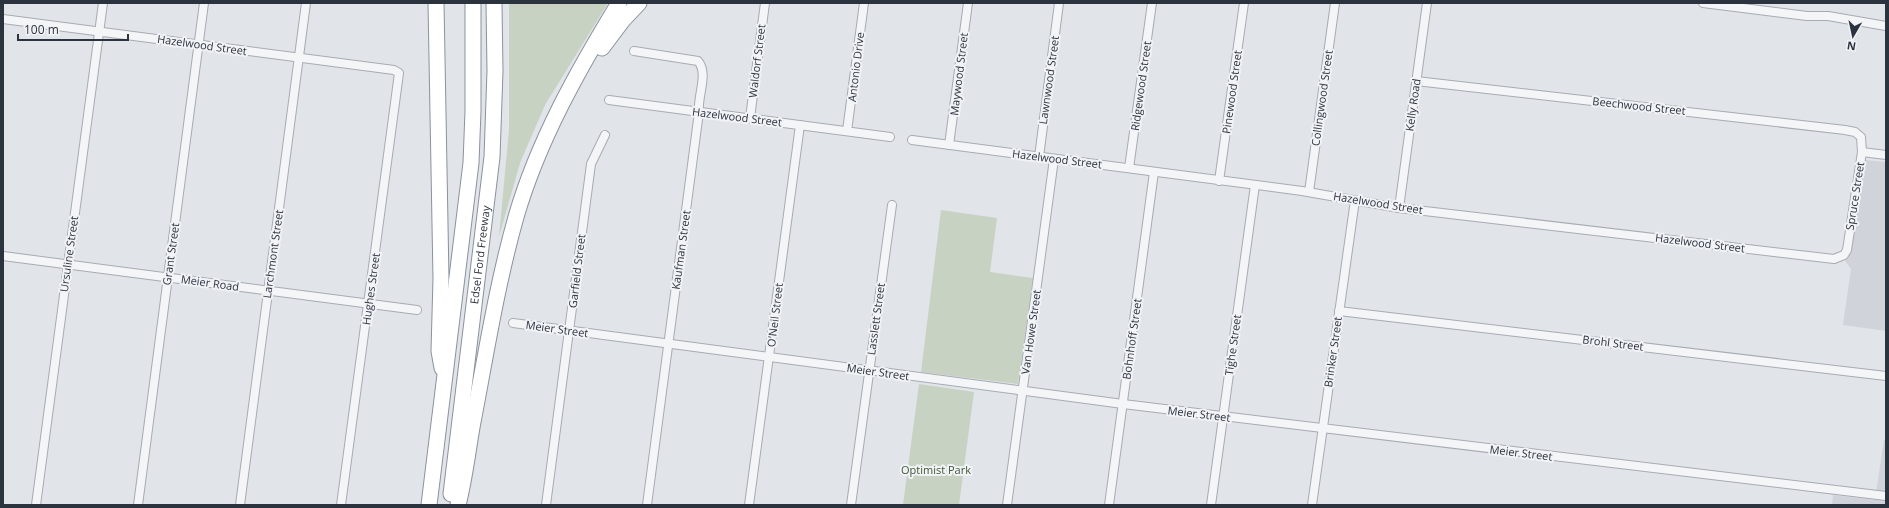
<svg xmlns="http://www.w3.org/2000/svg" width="1889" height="508" font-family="'Open Sans',sans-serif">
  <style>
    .built { fill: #d0d3da }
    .green { fill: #c7d2c3 }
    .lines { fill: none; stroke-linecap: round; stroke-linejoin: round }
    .street-casing { stroke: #a7abb3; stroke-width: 10 }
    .highway-casing { stroke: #8a929e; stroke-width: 17 }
    .street { stroke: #f4f5f7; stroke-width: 8 }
    .highway { stroke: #fff; stroke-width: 15 }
    .labels { text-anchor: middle; stroke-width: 4; stroke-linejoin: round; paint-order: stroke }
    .street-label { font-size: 11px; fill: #2b333f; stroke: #f1f3f6 }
    .park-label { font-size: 11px; fill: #405939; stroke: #f1f3f6 }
  </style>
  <rect width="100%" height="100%" fill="#e1e4e9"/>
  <g class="built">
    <polygon points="1864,160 1886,162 1886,331 1843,325 1851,269 1845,261 1849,254"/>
    <polygon points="1884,440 1886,440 1886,505 1832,505 1833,495 1875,500"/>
  </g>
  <g class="green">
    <polygon points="509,3 608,3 545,105 520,163 499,237 509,130"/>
    <polygon points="941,210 997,218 990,272 1033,278 1018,384 921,372"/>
    <polygon points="919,384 974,392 959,505 903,505"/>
  </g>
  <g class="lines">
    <defs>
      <g id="street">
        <polyline points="1703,3 1807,16 1828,16 1886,26"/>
        <polyline points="3,19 394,70 399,73 341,505"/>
        <path d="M634,51L698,61C709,74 697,96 699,112L647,505"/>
        <polyline points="609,100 890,137"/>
        <polyline points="750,118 765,3"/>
        <polyline points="847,131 864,3"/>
        <polyline points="912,140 1302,191 1399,208 1834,259 1844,255 1847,250 1862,152 1861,137 1855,132 1845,130 1416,81"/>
        <polyline points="949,145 968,3"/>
        <polyline points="1862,152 1886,155"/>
        <polyline points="1039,157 1059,3"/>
        <polyline points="1129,168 1152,3"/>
        <polyline points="1219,181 1244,3"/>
        <polyline points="1309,192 1335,3"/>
        <polyline points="1399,208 1427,3"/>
        <polyline points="3,256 417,310"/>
        <polyline points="1339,311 1886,376"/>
        <polyline points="513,323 1123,404 1886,496"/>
        <polyline points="36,505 103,3"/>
        <polyline points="138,505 204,3"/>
        <polyline points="240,505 306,3"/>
        <polyline points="546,505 591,164 605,135"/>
        <polyline points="749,505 800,125"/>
        <polyline points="851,505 892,205"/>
        <polyline points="1007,505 1054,159"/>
        <polyline points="1109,505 1154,172"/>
        <polyline points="1211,505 1255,185"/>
        <polyline points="1312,505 1355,200"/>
      </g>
      <g id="highway">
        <polyline points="436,3 441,279 439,351 442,368"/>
        <polyline points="602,48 623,20 639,3"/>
        <path id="s1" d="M451,494L492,157L495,71L494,3"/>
        <polyline points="429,505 471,163 473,111 473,3"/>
        <path d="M458,505C465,478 468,449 473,422C486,354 497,284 516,217C538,141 578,70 619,3"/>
      </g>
    </defs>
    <use href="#street" class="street-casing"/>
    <use href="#highway" class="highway-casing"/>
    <use href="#street" class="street"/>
    <use href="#highway" class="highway"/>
  </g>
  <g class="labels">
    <g class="street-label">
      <text transform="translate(202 45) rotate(8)" y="4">Hazelwood Street</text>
      <text transform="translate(757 61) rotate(-83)" y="4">Waldorf Street</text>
      <text transform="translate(856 67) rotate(-83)" y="4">Antonio Drive</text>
      <text transform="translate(959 74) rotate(-83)" y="4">Maywood Street</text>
      <text transform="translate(1049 80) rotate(-82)" y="4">Lawnwood Street</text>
      <text transform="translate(1141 86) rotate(-82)" y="4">Ridgewood Street</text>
      <text transform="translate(1232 92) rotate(-82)" y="4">Pinewood Street</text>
      <text transform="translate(1322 98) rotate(-82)" y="4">Collingwood Street</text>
      <text transform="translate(1413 105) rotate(-82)" y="4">Kelly Road</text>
      <text transform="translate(1639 106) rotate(6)" y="4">Beechwood Street</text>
      <text transform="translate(737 117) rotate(7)" y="4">Hazelwood Street</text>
      <text transform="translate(1057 159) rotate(7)" y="4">Hazelwood Street</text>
      <text transform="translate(1855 196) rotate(-81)" y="4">Spruce Street</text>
      <text transform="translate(1378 203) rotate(9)" y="4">Hazelwood Street</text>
      <text transform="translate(1700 243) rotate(7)" y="4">Hazelwood Street</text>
      <text transform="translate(681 250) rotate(-82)" y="4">Kaufman Street</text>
      <text transform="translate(69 254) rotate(-82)" y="4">Ursuline Street</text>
      <text transform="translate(171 254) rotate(-82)" y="4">Grant Street</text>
      <text transform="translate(273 254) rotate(-82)" y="4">Larchmont Street</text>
      <text dy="4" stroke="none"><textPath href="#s1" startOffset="241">Edsel Ford Freeway</textPath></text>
      <text transform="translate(577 271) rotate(-83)" y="4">Garfield Street</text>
      <text transform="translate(210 283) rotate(8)" y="4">Meier Road</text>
      <text transform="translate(371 289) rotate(-82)" y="4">Hughes Street</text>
      <text transform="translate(775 315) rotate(-83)" y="4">O'Neil Street</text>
      <text transform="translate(876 319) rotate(-82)" y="4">Lasslett Street</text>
      <text transform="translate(557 329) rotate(8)" y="4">Meier Street</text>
      <text transform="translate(1031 332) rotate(-82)" y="4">Van Howe Street</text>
      <text transform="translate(1132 339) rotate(-82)" y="4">Bohnhoff Street</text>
      <text transform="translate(1613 343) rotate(7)" y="4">Brohl Street</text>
      <text transform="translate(1233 345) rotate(-82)" y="4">Tighe Street</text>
      <text transform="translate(1333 352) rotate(-82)" y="4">Brinker Street</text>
      <text transform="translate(878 372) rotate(8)" y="4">Meier Street</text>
      <text transform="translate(1199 414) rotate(7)" y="4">Meier Street</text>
      <text transform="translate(1521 453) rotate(7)" y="4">Meier Street</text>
    </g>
    <g class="park-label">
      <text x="936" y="474">Optimist Park</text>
    </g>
  </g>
  <rect width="1889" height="508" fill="none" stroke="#2b333f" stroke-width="8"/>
  <g transform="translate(1853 36) rotate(189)" stroke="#f1f3f6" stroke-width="3" paint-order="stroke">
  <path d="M0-3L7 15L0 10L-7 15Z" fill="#2b333f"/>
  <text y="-6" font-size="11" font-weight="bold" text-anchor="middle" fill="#2b333f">N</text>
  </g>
  <path d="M18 34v6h110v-6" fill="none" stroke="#2b333f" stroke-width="2"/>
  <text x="24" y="34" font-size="12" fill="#2b333f" stroke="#f1f3f6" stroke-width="3" paint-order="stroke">100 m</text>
</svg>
